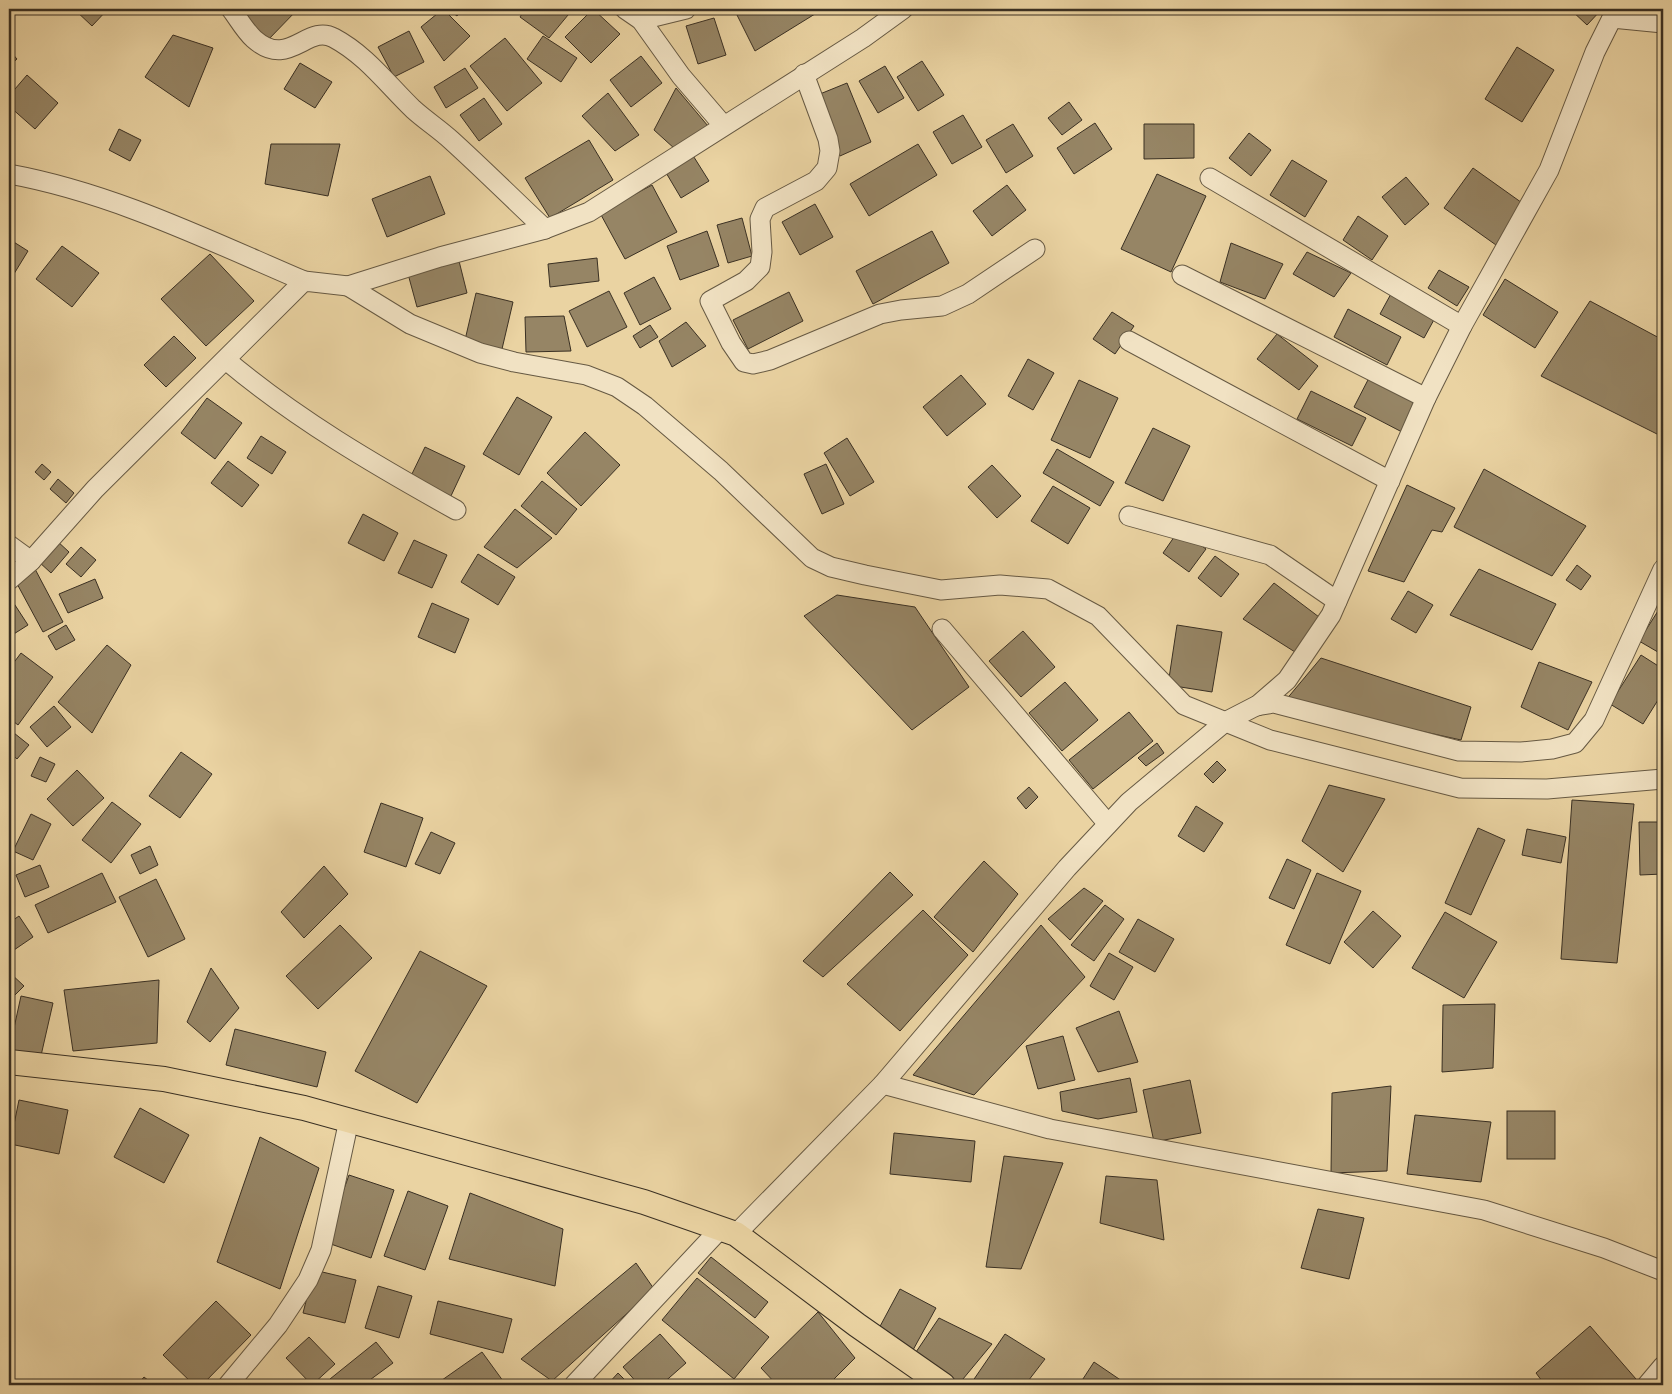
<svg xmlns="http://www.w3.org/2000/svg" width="1672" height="1394" font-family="Alegreya,serif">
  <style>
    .building { fill: #968565; stroke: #3a3023 }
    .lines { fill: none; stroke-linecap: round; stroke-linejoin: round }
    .minor-casing { stroke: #665943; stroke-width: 21 }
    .major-casing { stroke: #3a3023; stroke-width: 26 }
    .minor { stroke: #f1e2c3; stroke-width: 19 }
    .major { stroke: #ead3a2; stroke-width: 24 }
  </style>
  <rect width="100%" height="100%" fill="#ead3a2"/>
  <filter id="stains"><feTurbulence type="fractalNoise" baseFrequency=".004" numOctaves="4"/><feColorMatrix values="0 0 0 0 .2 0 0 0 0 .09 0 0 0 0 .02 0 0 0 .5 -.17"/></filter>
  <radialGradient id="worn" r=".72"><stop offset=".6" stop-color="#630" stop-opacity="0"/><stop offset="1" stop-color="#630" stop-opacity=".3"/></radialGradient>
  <g class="building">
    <polygon points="74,9 108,9 92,26"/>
    <polygon points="250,9 298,9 266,42 241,18"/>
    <polygon points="443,9 470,36 444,61 421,27"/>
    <polygon points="448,9 462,9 457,16"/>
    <polygon points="525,9 573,9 549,38 520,17"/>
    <polygon points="593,9 620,34 591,63 565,37"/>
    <polygon points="734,9 823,9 755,51"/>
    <polygon points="1570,9 1602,9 1587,25"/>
    <polygon points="714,18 726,55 698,64 686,26"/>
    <polygon points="409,31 424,62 394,77 378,47"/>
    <polygon points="173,35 213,48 189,107 145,77"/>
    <polygon points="543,36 577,58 561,82 527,59"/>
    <polygon points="505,38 542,83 507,111 470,66"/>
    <polygon points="1517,47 1554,70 1522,122 1485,99"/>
    <polygon points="9,50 17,59 9,66"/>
    <polygon points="641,56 662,83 631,107 610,80"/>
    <polygon points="922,61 944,95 918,111 897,77"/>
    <polygon points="300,63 332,82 315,108 284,89"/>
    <polygon points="885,66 904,98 878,113 859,81"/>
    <polygon points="465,68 478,88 446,108 434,87"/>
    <polygon points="27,75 58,103 35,129 9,106 9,96"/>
    <polygon points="847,83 871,142 840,156 815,96"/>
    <polygon points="676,88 708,126 675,149 654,130"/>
    <polygon points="608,93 639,135 615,151 582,116"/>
    <polygon points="484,98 502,124 479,141 460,115"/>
    <polygon points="1069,102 1082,120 1062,135 1048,118"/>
    <polygon points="963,115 982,147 952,164 933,132"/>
    <polygon points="1095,123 1112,149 1074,174 1057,148"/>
    <polygon points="1013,124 1033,156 1006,173 986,140"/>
    <polygon points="1144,124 1194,124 1194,158 1144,159"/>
    <polygon points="119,129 141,140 130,161 109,150"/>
    <polygon points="1249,133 1271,150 1251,176 1229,158"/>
    <polygon points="589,140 613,180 550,218 525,178"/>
    <polygon points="271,144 340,144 328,196 265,184"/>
    <polygon points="918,144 937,175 869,216 850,184"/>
    <polygon points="692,154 709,181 681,198 665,171"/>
    <polygon points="1292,160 1327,181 1305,217 1270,195"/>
    <polygon points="1473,168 1525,205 1496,245 1444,208"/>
    <polygon points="1157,174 1206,196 1171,272 1121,249"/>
    <polygon points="430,176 445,214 387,237 372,199"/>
    <polygon points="1406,177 1429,204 1405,225 1382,197"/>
    <polygon points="652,185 677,232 625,259 600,213"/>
    <polygon points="1007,185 1026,210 992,236 973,211"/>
    <polygon points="815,204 833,237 800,255 782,222"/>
    <polygon points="1358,216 1388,236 1372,260 1343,240"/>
    <polygon points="742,218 752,256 728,263 717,225"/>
    <polygon points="707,231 719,266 680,280 667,246"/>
    <polygon points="932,231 949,263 873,304 856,271"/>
    <polygon points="9,239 28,251 9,282"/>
    <polygon points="1231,243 1283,264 1265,299 1220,282"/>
    <polygon points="62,246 99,273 72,307 36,279"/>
    <polygon points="1307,252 1351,273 1334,297 1293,274"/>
    <polygon points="210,254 254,301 206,346 161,299"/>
    <polygon points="597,258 599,281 550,287 548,264"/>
    <polygon points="459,261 467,293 417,307 408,274"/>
    <polygon points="1439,270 1469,287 1457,306 1428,288"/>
    <polygon points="654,277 671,309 640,325 624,293"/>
    <polygon points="1505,279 1558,312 1535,348 1483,315"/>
    <polygon points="609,291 627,327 587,347 569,311"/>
    <polygon points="789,292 803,321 748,349 733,320"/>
    <polygon points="1392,292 1436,316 1424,338 1380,314"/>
    <polygon points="476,293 513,302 502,349 465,340"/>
    <polygon points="1590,301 1663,340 1663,437 1541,376"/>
    <polygon points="1348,309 1401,337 1387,365 1334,337"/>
    <polygon points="1112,312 1134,326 1115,354 1093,339"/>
    <polygon points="564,316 571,351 526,352 525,317"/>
    <polygon points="686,322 706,346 672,367 659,341"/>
    <polygon points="650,325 658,337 640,348 633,336"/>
    <polygon points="1277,334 1318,366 1299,390 1257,359"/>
    <polygon points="174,336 196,358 166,387 144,365"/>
    <polygon points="1028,359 1054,373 1033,410 1008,396"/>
    <polygon points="961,375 986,404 947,436 923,407"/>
    <polygon points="1370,376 1418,401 1402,432 1354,407"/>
    <polygon points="1079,380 1118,398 1090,458 1051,440"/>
    <polygon points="1311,391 1366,418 1352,446 1297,419"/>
    <polygon points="517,397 552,417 519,475 483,454"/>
    <polygon points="207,398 242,423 215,459 181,433"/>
    <polygon points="1153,428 1190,446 1163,501 1125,483"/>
    <polygon points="585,432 620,465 581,506 547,473"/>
    <polygon points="261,436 286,452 272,474 247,458"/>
    <polygon points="847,438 874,482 850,496 824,453"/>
    <polygon points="425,447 465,466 450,498 410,478"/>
    <polygon points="1057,449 1114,482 1100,506 1043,473"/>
    <polygon points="228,461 259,485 242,507 211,483"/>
    <polygon points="42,464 51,472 44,480 35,472"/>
    <polygon points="826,464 844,504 822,514 804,474"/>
    <polygon points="992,465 1021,496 997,518 968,487"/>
    <polygon points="1484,469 1586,526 1552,576 1454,527"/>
    <polygon points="58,479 74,493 66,503 50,489"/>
    <polygon points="542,481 577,509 556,535 521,506"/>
    <polygon points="1407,485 1455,508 1442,532 1432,530 1404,582 1368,571"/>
    <polygon points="1053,486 1090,508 1068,544 1031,521"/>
    <polygon points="515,509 552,538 517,568 484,547"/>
    <polygon points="363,514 398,533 384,561 348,543"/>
    <polygon points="1179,530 1206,549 1189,572 1163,553"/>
    <polygon points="56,540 69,552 51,573 38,561"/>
    <polygon points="414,540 447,555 432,588 398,573"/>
    <polygon points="81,547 96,560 81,577 66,564"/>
    <polygon points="478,554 515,577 498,605 461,582"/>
    <polygon points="1215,556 1239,574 1221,597 1198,578"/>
    <polygon points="1577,565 1591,576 1581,590 1566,580"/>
    <polygon points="35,569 63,622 43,632 15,580"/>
    <polygon points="1479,569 1556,604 1532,650 1450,615"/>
    <polygon points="95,579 103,598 68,613 59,594"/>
    <polygon points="1274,583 1319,617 1295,652 1243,619"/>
    <polygon points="1408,591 1433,605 1416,633 1391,619"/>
    <polygon points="837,595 915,607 969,687 912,730 804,616"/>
    <polygon points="13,602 28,625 9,637 9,605"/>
    <polygon points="432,603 469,619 455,653 418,637"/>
    <polygon points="1663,603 1663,655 1639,641"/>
    <polygon points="66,625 75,640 56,650 48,636"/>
    <polygon points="1177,625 1222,632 1212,692 1168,685"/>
    <polygon points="1023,631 1055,667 1021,697 989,661"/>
    <polygon points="107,645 131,665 92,733 58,702"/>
    <polygon points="21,653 53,677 18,725 9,718 9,669"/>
    <polygon points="1641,655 1663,669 1663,692 1643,724 1610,704"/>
    <polygon points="1321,658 1471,707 1461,740 1285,701"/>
    <polygon points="1539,662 1592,682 1568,730 1521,707"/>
    <polygon points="1065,682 1098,720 1062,751 1029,713"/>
    <polygon points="54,706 71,727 47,747 30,727"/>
    <polygon points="1129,712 1153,741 1093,789 1069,760"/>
    <polygon points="9,729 29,745 17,759 9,752"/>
    <polygon points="1157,743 1164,753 1146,766 1138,758"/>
    <polygon points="181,752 212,774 180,818 149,796"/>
    <polygon points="40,757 55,764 46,782 31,776"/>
    <polygon points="1217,761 1226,770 1213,783 1204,774"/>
    <polygon points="77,770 104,798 73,826 47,799"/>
    <polygon points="1329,785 1385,799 1343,872 1302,841"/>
    <polygon points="1029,787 1038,797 1026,809 1017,798"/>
    <polygon points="1572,800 1634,804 1617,963 1561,959"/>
    <polygon points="112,802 141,824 111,863 82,840"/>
    <polygon points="381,803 423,818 406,867 364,852"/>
    <polygon points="1196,806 1223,823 1204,852 1178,836"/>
    <polygon points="31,814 51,824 33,860 13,851"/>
    <polygon points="1639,822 1663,822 1663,874 1640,875"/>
    <polygon points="1478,828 1505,840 1471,915 1445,903"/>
    <polygon points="1527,829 1566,837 1561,863 1522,855"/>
    <polygon points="431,832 455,843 440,874 415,864"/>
    <polygon points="150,846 158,865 140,874 131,855"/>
    <polygon points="1287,859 1311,870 1294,909 1269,898"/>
    <polygon points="984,861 1018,894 973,952 934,917"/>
    <polygon points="40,865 49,887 25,897 16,875"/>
    <polygon points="324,866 348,894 304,938 281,912"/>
    <polygon points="890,872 913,895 823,977 803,961"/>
    <polygon points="102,873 116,902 48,933 35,905"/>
    <polygon points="1317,873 1361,891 1330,964 1286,945"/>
    <polygon points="156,879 185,939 148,957 119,897"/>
    <polygon points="1084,888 1103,901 1070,940 1048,919"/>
    <polygon points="1105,905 1124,919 1094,961 1071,945"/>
    <polygon points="923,910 968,955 900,1031 847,984"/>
    <polygon points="1373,911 1401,936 1373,968 1344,942"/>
    <polygon points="1445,912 1497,942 1464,998 1412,968"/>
    <polygon points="19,916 33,937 14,950 9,943 9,923"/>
    <polygon points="1138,919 1174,939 1155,972 1119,952"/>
    <polygon points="340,925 372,958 318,1009 286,976"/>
    <polygon points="1041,925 1085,977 974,1095 913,1075"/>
    <polygon points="420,951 487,986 417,1103 355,1071"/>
    <polygon points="1109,953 1133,967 1114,1000 1090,986"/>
    <polygon points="211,968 239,1008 210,1042 187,1022"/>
    <polygon points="9,972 24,986 9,1001"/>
    <polygon points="159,980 157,1043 73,1051 64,990"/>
    <polygon points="21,996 53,1003 40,1060 9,1051"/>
    <polygon points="1495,1004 1493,1068 1442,1072 1443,1005"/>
    <polygon points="1119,1011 1138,1062 1098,1072 1076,1028"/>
    <polygon points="235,1029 326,1052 317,1087 226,1065"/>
    <polygon points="1063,1036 1075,1080 1038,1089 1026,1046"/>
    <polygon points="1130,1078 1137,1112 1098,1119 1062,1111 1060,1092"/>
    <polygon points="1190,1080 1201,1133 1154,1142 1143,1090"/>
    <polygon points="1391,1086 1387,1171 1331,1173 1332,1093"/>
    <polygon points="19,1100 68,1110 59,1154 10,1144"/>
    <polygon points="140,1108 189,1135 164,1183 114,1157"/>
    <rect x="1507" y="1111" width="48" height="48"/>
    <polygon points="1415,1115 1491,1122 1481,1182 1407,1174"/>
    <polygon points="894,1133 975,1141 971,1182 890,1174"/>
    <polygon points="260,1137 319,1168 280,1289 217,1262"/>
    <polygon points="1004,1156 1063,1163 1021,1269 986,1267"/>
    <polygon points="349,1175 394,1190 371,1258 325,1242"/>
    <polygon points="1106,1176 1157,1180 1164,1240 1100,1223"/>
    <polygon points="408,1191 448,1206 425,1270 384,1256"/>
    <polygon points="470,1193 563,1229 555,1286 449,1259"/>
    <polygon points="1318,1209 1364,1218 1349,1279 1301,1268"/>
    <polygon points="711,1257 768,1302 755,1318 698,1273"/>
    <polygon points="636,1263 654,1289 552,1381 521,1359"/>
    <polygon points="314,1270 356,1280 345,1323 303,1313"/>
    <polygon points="697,1278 769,1337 734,1379 662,1320"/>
    <polygon points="378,1286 412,1296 399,1338 365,1328"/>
    <polygon points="900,1289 936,1308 913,1350 877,1332"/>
    <polygon points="216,1301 251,1335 202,1385 194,1385 163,1355"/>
    <polygon points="438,1301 512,1319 503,1353 430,1334"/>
    <polygon points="818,1312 855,1358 828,1385 777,1385 761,1368"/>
    <polygon points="939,1318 992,1344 958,1385 954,1385 914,1355"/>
    <polygon points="1590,1326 1636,1379 1629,1385 1545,1385 1536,1373"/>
    <polygon points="660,1334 686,1363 661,1385 639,1385 623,1367"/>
    <polygon points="1005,1334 1045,1359 1025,1385 970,1385"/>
    <polygon points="309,1337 335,1364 312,1385 286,1358"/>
    <polygon points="376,1342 393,1363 363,1385 335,1385 330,1379"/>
    <polygon points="482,1352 506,1385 435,1385"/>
    <polygon points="1094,1362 1122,1381 1119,1385 1079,1385"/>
    <polygon points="618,1373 630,1385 607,1385"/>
    <polygon points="144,1377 154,1385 137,1385"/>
  </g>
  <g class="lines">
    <defs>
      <g id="minor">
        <path d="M231,9C238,18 245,31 254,39C289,70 307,23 334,38C366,55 388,85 413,109C425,120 439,129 451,140C483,169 514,200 545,229"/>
        <polyline points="625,9 641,20 681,76 723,125"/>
        <polyline points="903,9 863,38 589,212 545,229 440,257 348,286 410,324 480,353 514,362 586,375 617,387 645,406 721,471 812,558 831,567 865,575 941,590 1000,585 1048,589 1098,616 1184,705 1270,740 1460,788 1547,789 1663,779"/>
        <polyline points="1612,18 1663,23"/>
        <polyline points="641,20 686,9"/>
        <polyline points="804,74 828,139 830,151 827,168 816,181 765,208 760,219 762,252 760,267 746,281 710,301 731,343 744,362 753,364 770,360 880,314 901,310 942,306 968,294 1035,249"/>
        <path d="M9,174C113,193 208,240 304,281"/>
        <polyline points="1210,178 1462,326"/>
        <polyline points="1182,275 1426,398"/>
        <polyline points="1129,341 1390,481"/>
        <path d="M226,360C296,419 375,465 456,510"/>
        <polyline points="1129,516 1270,555 1337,601"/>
        <polyline points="9,545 31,561"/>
        <polyline points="9,580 31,561 95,489 304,281 348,286"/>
        <polyline points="942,629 1108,824"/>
        <polyline points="1257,706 1287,680 1331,615 1426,398 1462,326 1549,170 1595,52 1612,18 1620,9"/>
        <polyline points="883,1084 1050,1129 1484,1210 1604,1248 1663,1271"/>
        <polyline points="736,1234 883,1084 1067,868 1129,802 1225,722 1256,706 1274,703 1459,751 1521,752 1552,749 1575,743 1594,720 1663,569"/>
        <polyline points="228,1385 278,1325 308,1280 321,1250 349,1120"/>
        <polyline points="574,1385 721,1228"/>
        <polyline points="1647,1385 1663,1366"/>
      </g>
      <polyline id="major" points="9,1062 164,1079 304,1108 644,1202 736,1234 857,1325 943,1385"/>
    </defs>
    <use href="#minor" class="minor-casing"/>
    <use href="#major" class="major-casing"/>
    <use href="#minor" class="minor"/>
    <use href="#major" class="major"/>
  </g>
  <rect width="1672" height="1394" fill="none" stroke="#ead3a2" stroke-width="30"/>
  <rect x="10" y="10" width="1652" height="1374" fill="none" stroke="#3a3023" stroke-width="2.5"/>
  <rect x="15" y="15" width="1642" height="1364" fill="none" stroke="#3a3023"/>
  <rect width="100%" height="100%" filter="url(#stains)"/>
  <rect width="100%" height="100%" fill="url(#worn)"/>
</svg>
